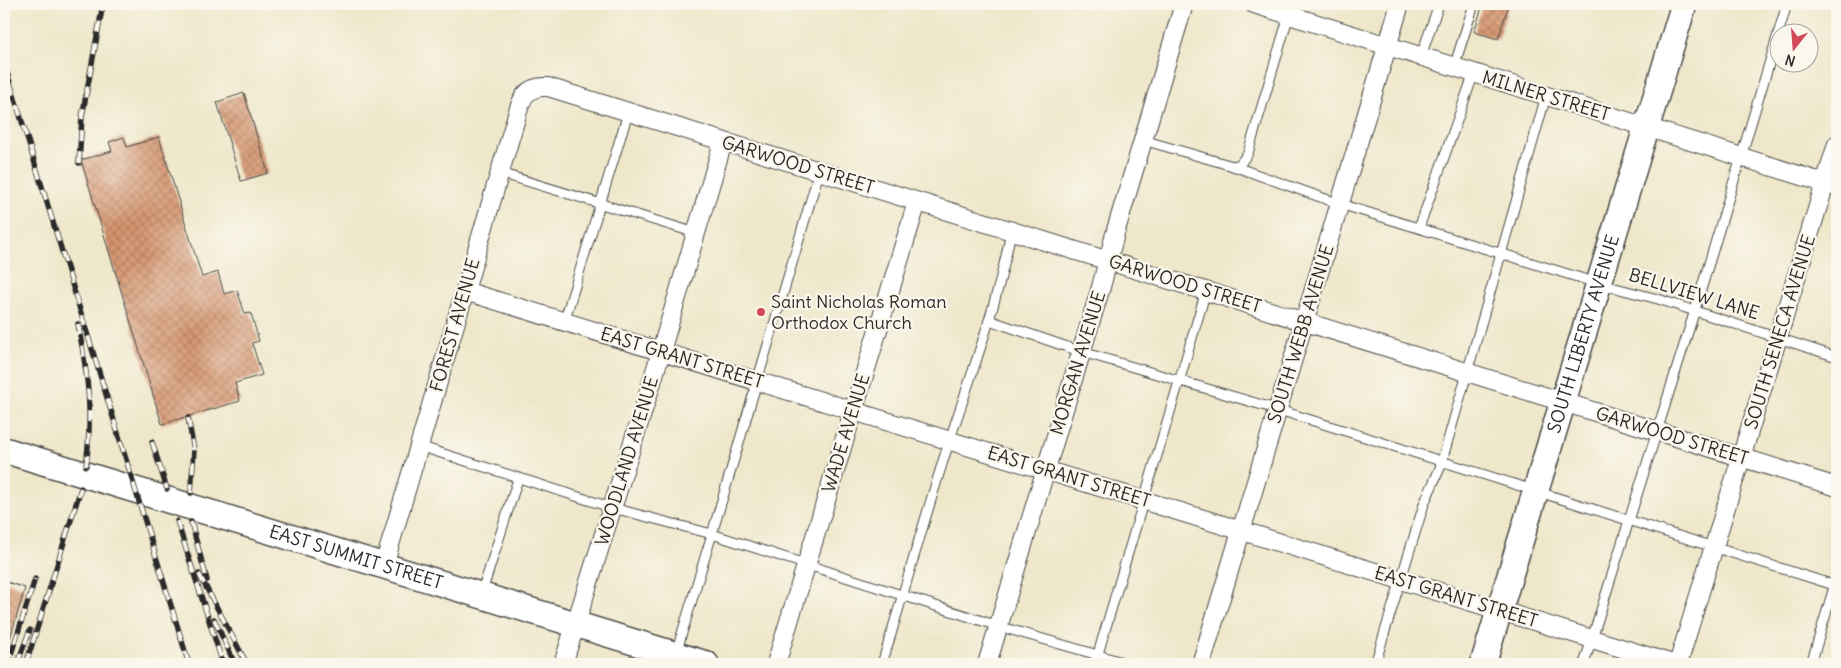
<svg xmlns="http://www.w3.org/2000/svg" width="1841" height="668" font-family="Delius,sans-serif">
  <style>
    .building { fill: url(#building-cross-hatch) }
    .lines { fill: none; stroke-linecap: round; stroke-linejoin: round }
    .lane-casing { stroke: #484743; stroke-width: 11 }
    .street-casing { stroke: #484743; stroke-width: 20 }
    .secondary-casing { stroke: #484743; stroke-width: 28 }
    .lane { stroke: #fff; stroke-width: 9 }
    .street { stroke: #fff; stroke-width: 18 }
    .secondary { stroke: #fff; stroke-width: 25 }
    .rail-casing { stroke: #2b2b2b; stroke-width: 5.5 }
    .rail { stroke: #fbf7ec; stroke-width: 4; stroke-dasharray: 11; stroke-linecap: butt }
    .poi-dot { fill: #d1495b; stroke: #fbf7ec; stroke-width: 2 }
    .labels { text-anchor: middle; stroke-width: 4.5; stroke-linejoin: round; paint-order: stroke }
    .street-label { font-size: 18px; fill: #2b2b2b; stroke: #fbf7ec }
    .poi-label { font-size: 18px; fill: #2b2b2b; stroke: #fbf7ec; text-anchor: start }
  </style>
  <defs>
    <pattern id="building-cross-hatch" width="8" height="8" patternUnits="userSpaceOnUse" patternTransform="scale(1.25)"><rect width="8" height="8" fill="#d69570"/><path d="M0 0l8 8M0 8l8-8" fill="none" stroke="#ae7a5c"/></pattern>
  </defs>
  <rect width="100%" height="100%" fill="#fbf7ec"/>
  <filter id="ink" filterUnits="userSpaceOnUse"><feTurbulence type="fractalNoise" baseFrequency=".02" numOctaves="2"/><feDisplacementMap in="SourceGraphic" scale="10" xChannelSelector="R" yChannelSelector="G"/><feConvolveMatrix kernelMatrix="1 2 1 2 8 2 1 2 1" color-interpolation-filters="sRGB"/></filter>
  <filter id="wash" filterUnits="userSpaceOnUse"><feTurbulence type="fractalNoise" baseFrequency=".0096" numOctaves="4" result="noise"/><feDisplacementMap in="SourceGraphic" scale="20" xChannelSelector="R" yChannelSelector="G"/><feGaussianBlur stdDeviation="1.12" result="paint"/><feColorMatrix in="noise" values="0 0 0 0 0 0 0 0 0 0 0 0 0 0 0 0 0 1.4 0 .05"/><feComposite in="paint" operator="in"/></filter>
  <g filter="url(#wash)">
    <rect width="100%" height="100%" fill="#eee7ca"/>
    <g id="blocks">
      <g class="building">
        <polygon points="1483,4 1509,4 1498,39 1474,32"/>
        <polygon points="244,93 268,173 241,181 217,102"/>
        <polygon points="124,137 127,147 159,137 202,277 218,272 224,294 237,290 245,314 251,313 259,341 252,343 262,375 235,383 240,401 162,424 81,160 112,151 109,142"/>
        <polygon points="4,581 25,588 7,649 4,649"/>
      </g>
    </g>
  </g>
  <g filter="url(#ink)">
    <use href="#blocks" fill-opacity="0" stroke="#484743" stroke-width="1"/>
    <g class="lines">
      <defs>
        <g id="lane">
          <polyline points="1421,56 1439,4"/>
          <polyline points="1454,67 1474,4"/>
          <polyline points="1143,140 1233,166 1240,164 1248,153 1289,15"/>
          <polyline points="1233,166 1340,204 1600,284 1658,299 1837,357"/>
          <polyline points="819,172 712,534 998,626 1129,664"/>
          <polyline points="500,173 696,233"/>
          <polyline points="1419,228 1474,73"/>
          <polyline points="989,320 1082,352 1279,410 1837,586"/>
          <polyline points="564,322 628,113"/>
          <polyline points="419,446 613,508 712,534 676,653"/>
          <polyline points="481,595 518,479"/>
          <path d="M882,664C905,589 926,513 950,439C973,370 998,302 1011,231"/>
          <polyline points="1095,664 1206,291"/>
          <polyline points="1375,664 1424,504 1440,468 1546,96"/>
          <polyline points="1584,664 1695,310 1787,4"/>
          <polyline points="1811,664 1837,577"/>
        </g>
        <g id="street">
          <polyline points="1254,4 1837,187"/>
          <polyline points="465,291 1673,664"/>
          <path d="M384,565L513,128C520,107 520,85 548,87L1837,487"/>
          <polyline points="563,664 651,385 723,142"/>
          <polyline points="776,664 917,202"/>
          <polyline points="987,664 1101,287 1116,230 1184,4"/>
          <polyline points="1201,664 1400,4"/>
          <polyline points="1678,664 1837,144"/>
        </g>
        <g id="secondary">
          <path id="s1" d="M4,450L706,664"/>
          <path id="s2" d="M1483,664L1684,4"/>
        </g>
      </defs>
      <use href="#lane" class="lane-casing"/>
      <use href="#street" class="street-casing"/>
      <use href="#secondary" class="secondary-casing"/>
      <use href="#lane" class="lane"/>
      <use href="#street" class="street"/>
      <use href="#secondary" class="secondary"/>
      <defs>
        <g id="rail">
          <polyline points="4,63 189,664"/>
          <polyline points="79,163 82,117 103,4"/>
          <path d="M78,324C88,376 93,413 86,466"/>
          <polyline points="188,418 194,450 191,493"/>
          <polyline points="152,442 167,489"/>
          <polyline points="177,521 223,664"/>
          <polyline points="191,522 207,580"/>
          <polyline points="199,574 247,664"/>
          <polyline points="214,619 235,664"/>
          <polyline points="8,664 35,579"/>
          <polyline points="17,664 30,630"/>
          <polyline points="26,664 81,488"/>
        </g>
      </defs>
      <use href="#rail" class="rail-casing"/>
      <use href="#rail" class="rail"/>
    </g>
  </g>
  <circle class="poi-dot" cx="761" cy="312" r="5"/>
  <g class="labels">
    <g class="street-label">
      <text transform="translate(1546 96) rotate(17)" y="6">MILNER STREET</text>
      <text transform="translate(798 165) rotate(17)" y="6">GARWOOD STREET</text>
      <text transform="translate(1185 284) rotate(17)" y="6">GARWOOD STREET</text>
      <text transform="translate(1694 294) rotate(17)" y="6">BELLVIEW LANE</text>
      <text transform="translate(455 325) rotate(-74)" y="6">FOREST AVENUE</text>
      <text transform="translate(1780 332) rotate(-73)" y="6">SOUTH SENECA AVENUE</text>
      <text transform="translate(1301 334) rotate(-73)" y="6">SOUTH WEBB AVENUE</text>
      <text dy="6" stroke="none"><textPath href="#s2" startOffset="345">SOUTH LIBERTY AVENUE</textPath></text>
      <text transform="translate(682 358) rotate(17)" y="6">EAST GRANT STREET</text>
      <text transform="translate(1078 363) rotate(-73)" y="6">MORGAN AVENUE</text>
      <text transform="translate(846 433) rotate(-73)" y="6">WADE AVENUE</text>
      <text transform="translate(1672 436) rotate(17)" y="6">GARWOOD STREET</text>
      <text transform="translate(627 461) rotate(-73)" y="6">WOODLAND AVENUE</text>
      <text transform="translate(1069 477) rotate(17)" y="6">EAST GRANT STREET</text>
      <text dy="6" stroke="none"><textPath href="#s1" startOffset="368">EAST SUMMIT STREET</textPath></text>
      <text transform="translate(1456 597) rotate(17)" y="6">EAST GRANT STREET</text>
    </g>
    <g class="poi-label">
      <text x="771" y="308">Saint Nicholas Roman<tspan x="771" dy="21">Orthodox Church</tspan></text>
    </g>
  </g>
  <rect width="1841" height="668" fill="none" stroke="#fbf7ec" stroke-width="20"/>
  <g transform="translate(1794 48) rotate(197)"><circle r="24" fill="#fbf7ec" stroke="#a8a59f"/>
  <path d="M0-4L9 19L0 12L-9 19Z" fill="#d1495b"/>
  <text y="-8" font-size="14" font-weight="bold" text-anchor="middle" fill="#2b2b2b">N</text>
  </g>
</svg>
